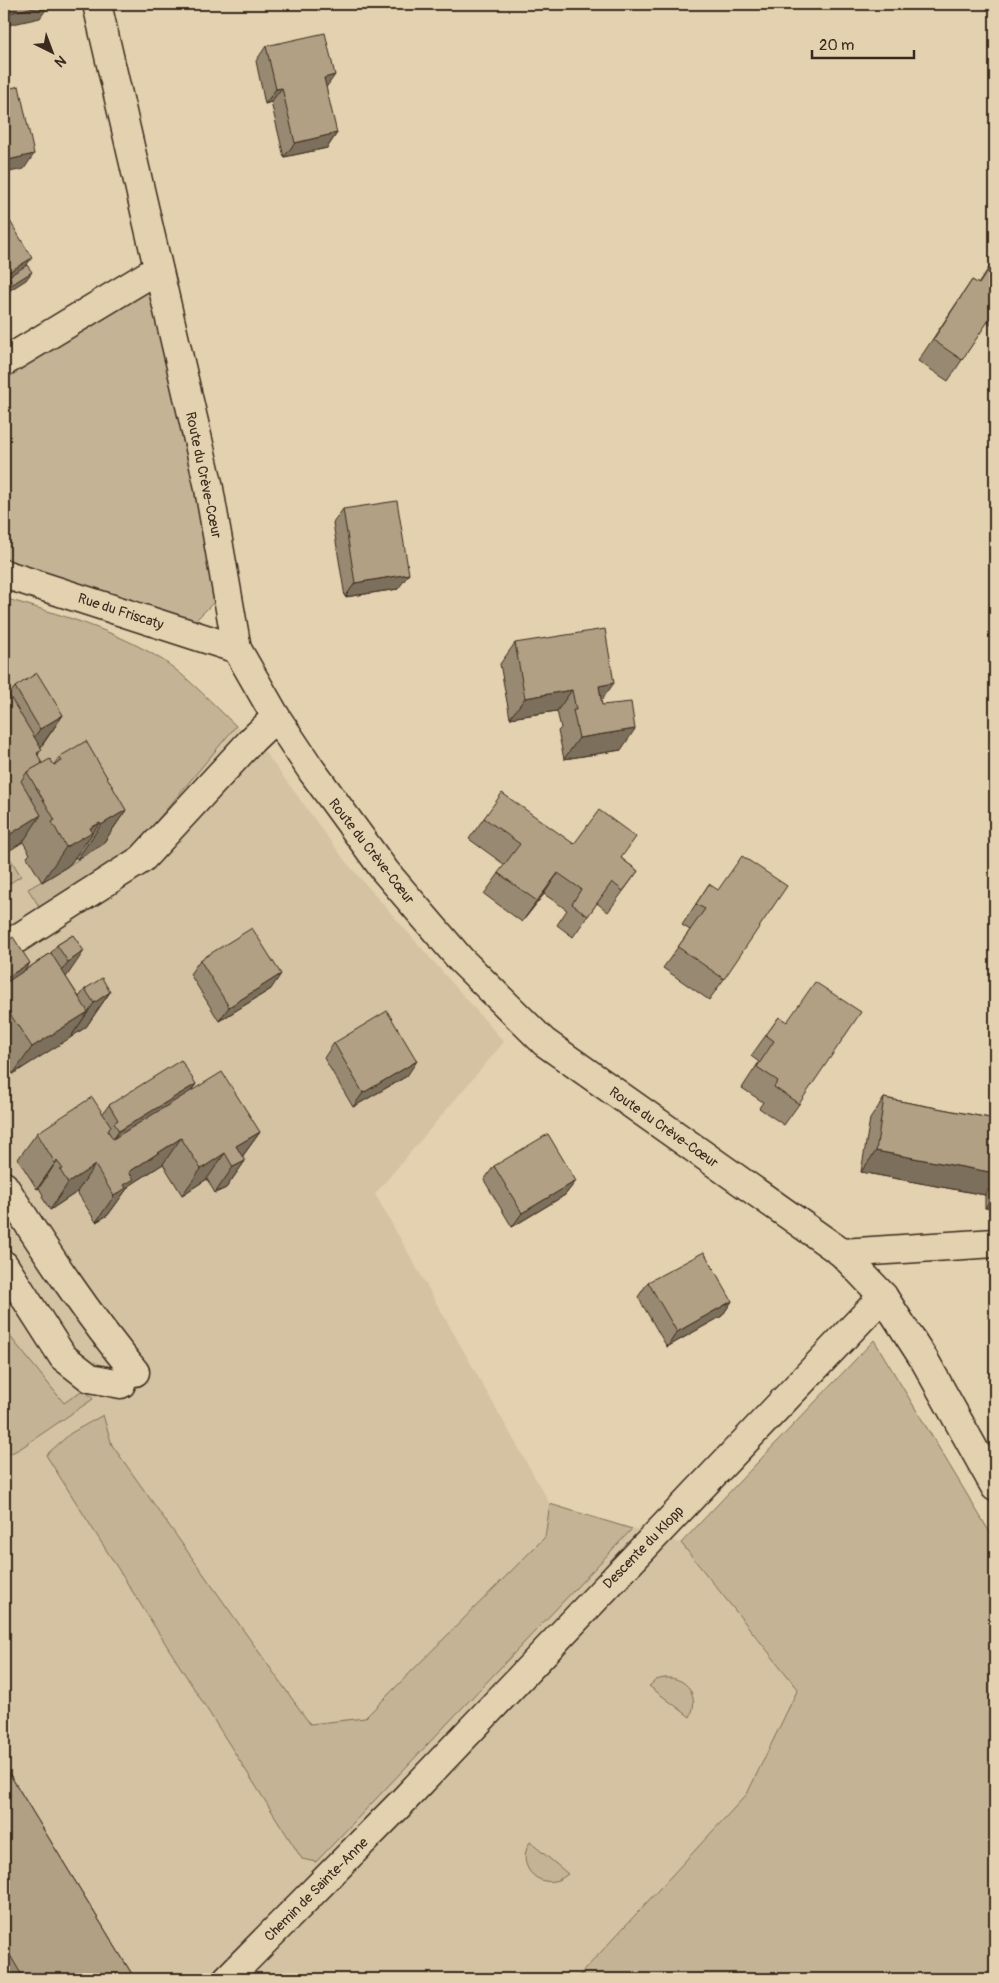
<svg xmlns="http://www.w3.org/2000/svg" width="999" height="1983" font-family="Pangolin,sans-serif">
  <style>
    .built { fill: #d4c2a2 }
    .green { fill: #c5b395; stroke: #806e5a }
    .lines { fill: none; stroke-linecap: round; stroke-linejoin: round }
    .minor-casing { stroke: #3b2a1e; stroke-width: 31 }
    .minor { stroke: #e3d1af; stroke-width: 28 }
    .wall { fill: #988a72; stroke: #3b2a1e }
    .shaded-wall { fill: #7c705c; stroke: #3b2a1e }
    .building { fill: #b1a084; stroke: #3b2a1e }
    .labels { text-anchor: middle; stroke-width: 4; stroke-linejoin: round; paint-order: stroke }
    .street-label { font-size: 14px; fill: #3b2a1e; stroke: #e3d1af }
  </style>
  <rect width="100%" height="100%" fill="#e3d1af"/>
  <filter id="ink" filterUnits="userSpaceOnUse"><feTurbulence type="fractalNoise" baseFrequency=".02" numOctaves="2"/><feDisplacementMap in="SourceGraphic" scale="10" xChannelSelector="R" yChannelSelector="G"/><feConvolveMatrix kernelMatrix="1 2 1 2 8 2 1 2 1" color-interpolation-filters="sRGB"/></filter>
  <g filter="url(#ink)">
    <polygon class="built" points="4,598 59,614 128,641 164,662 192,684 265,752 346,862 504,1042 375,1194 550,1504 681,1543 798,1689 747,1794 576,1979 4,1979"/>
    <g class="green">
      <polygon points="158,269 227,589 184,632 4,574 4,362"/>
      <path d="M4,598C58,614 116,630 164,661C190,679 213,704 236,726L130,853L42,911L28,889L68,866L101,845L35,792L4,713Z"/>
      <polygon points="6,852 21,876 4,887 4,854"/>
      <polygon points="4,1329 64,1403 84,1389 93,1399 21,1448 4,1457"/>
      <polygon points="874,1340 995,1541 995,1979 576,1979 747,1794 798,1689 681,1543"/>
      <polygon points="103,1415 112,1445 310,1724 365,1718 545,1537 550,1504 632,1529 316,1862 302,1859 46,1455 71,1433"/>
      <path d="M664,1678C688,1676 700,1697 690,1717L649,1686L656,1680Z"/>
      <path d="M530,1842L568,1874C544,1895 513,1868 530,1842Z"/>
    </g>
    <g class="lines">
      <defs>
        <g id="minor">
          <polyline points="97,4 208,483 237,649 276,717 312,771 385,871 461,960 544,1042 842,1253 883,1296 925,1361 995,1487"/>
          <polyline points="4,362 158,269"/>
          <polyline points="4,574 237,649"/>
          <polyline points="4,947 142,859 252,740 276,717"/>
          <path d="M4,1186C45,1250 86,1313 135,1372"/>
          <polyline points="842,1253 995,1243"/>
          <polyline points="4,1265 63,1357 90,1378 121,1384"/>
          <polyline points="227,1979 404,1800 883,1296"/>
        </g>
      </defs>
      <use href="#minor" class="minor-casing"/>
      <use href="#minor" class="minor"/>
    </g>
    <g class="wall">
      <polygon points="266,46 337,133 327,148 284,157 271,102 265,104 256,61"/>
      <polygon points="995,259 995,328 987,322 948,381 918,361 972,280 978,284"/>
      <polygon points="343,509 398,589 345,597 333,523"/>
      <polygon points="515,643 601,701 602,705 621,750 564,759 558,731 561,728 557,711 510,718 500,664"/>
      <polygon points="15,687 63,715 41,747 38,756 42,764 54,765 59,757 126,810 102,845 77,859 75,857 74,859 68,866 42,882 27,857 30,854 23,842 9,695"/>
      <polygon points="484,818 621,858 638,871 608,912 597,903 573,937 557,925 567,910 544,894 522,922 484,894 505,865 469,839"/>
      <polygon points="709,884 724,979 709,1000 663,968 690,930 682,925"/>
      <polygon points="73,935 66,977 79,997 85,989 110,992 86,1027 13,1074 4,1060 4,943 24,971 51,953 57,945"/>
      <polygon points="200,960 271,989 219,1021 190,974"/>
      <polygon points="779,1017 799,1104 784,1125 759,1108 763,1102 742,1088 759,1062 751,1056"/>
      <polygon points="334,1043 407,1076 353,1107 324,1058"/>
      <polygon points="196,1084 190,1092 260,1132 242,1157 245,1161 226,1188 215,1193 207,1179 182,1195 163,1164 129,1186 108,1215 96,1222 77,1192 50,1210 42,1197 43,1195 39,1188 37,1189 18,1159 37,1133 103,1113 109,1105"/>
      <polygon points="884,1098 995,1119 995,1208 985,1208 985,1195 861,1172 870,1119"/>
      <polygon points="494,1166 576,1181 565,1195 512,1227 484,1180"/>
      <polygon points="648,1282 732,1301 722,1316 667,1347 638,1297"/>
      <polygon points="4,1765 135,1979 14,1979 4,1961"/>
    </g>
    <g class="shaded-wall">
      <polygon points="48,4 50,4 40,18 4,26 4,14"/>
      <polygon points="335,75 325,89 324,78"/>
      <polygon points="282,88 271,102 265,104 276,89"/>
      <polygon points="337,133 327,148 284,157 295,143"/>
      <polygon points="34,154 24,169 4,173 4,161"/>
      <polygon points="32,258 21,272 4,283 7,273"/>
      <polygon points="32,272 26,280 4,294 4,285 11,281"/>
      <polygon points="409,574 398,589 345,597 355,583"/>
      <polygon points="614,683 599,704 599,686"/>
      <polygon points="572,690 557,711 510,718 525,698"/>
      <polygon points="63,715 39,749 16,763 40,729"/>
      <polygon points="635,729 621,750 564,759 579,738"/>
      <polygon points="126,810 102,845 77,859 101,825"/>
      <polygon points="41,815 23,842 4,854 4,838"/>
      <polygon points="100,823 75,857 74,859 68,866 42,882 66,847 90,828"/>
      <polygon points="558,873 544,894 522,922 537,901"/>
      <polygon points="84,951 60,986 43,997 68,962"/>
      <polygon points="30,963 5,997 4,998 4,979"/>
      <polygon points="281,974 271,989 219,1021 229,1007"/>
      <polygon points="110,992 86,1027 70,1038 94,1003"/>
      <polygon points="88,1012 70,1038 13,1074 32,1047"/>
      <polygon points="417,1061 407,1076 353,1107 363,1093"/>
      <polygon points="196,1084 171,1118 95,1166 119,1131"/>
      <polygon points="260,1132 241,1158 236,1146"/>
      <polygon points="181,1138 163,1164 129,1186 108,1215 96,1222 114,1196 129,1172"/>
      <polygon points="876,1151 995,1173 995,1180 985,1195 861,1172"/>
      <polygon points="225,1153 207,1179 182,1195 201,1169"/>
      <polygon points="57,1161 39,1188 37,1189 55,1163"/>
      <polygon points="245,1161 226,1188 215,1193 233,1167"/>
      <polygon points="95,1165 77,1192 50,1210 68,1183"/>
      <polygon points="576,1181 565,1195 512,1227 522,1213"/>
      <polygon points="995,1193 995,1208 985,1208"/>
      <polygon points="732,1301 722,1316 667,1347 677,1332"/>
    </g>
    <g class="building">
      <polygon points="4,4 48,4 4,14"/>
      <polygon points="325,33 335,75 324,78 337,133 295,143 282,88 276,89 266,46"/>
      <polygon points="19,86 34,154 4,161 4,90"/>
      <polygon points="4,211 32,258 7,273 11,281 4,285"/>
      <polygon points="995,260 995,311 962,360 933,340 972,280 979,284"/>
      <polygon points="27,265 32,272 6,288 11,281 9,276"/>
      <polygon points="397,501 409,574 355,583 343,509"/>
      <polygon points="605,629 614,683 599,686 602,705 631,702 635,729 579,738 573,710 576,710 572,690 525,698 515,643"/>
      <polygon points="37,673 63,715 40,729 15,687"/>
      <polygon points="9,695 42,750 37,753 42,764 27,772 21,781 41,815 4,838 4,699"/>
      <polygon points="86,741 126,810 101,825 100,823 90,828 92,832 66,847 52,822 55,820 27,772 50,759 54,765 62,761 59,757"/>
      <polygon points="502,793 574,844 599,810 636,837 621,858 638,871 623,891 612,882 588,916 572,904 581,889 558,873 537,901 498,873 520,844 484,818"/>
      <polygon points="742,856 787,886 724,979 678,947 705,909 696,904 709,884 718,890"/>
      <polygon points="252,928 281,974 229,1007 200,960"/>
      <polygon points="73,935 84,951 68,962 57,945"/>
      <polygon points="13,937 30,963 4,979 4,943"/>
      <polygon points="51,953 88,1012 32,1047 4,1005 4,984"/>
      <polygon points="102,978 110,992 94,1003 85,989"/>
      <polygon points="815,982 861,1012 799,1104 774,1087 778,1081 757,1067 774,1041 766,1035 779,1017 787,1022"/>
      <polygon points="387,1011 417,1061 363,1093 334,1043"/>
      <polygon points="181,1060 196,1084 119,1131 114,1123 118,1120 109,1105"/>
      <polygon points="222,1072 260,1132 236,1146 245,1161 233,1167 225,1153 201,1169 181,1138 129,1172 134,1179 124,1185 126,1188 114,1196 95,1165 68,1183 60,1170 63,1169 57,1161 55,1163 37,1133 92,1097 111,1126 108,1131 113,1139"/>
      <polygon points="884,1098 995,1119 995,1173 876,1151"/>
      <polygon points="548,1134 576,1181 522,1213 494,1166"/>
      <polygon points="704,1252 732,1301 677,1332 648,1282"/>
      <polygon points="4,1765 135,1979 24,1979 4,1945"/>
    </g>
  </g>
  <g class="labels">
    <g class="street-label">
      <text transform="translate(204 475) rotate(78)" y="5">Route du Crève-Cœur</text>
      <text transform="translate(121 611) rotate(18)" y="5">Rue du Friscaty</text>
      <text transform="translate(372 851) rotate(52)" y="5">Route du Crève-Cœur</text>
      <text transform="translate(664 1127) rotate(35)" y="5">Route du Crève-Cœur</text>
      <text transform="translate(643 1547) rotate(-46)" y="5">Descente du Klopp</text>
      <text transform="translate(316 1889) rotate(-45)" y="5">Chemin de Sainte-Anne</text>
    </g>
  </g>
  <rect width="999" height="1983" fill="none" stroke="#e3d1af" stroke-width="20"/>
  <rect x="10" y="10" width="979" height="1963" fill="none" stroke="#3b2a1e" stroke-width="2" filter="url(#ink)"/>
  <g transform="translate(52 52) rotate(138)" stroke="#e3d1af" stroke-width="4" paint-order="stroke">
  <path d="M0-4L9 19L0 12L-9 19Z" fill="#3b2a1e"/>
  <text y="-8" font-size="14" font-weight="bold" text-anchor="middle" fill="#3b2a1e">N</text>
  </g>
  <path d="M812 50v8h102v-8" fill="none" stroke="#3b2a1e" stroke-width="2.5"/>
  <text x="819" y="50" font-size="15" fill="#3b2a1e" stroke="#e3d1af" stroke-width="4" paint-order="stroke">20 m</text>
</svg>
